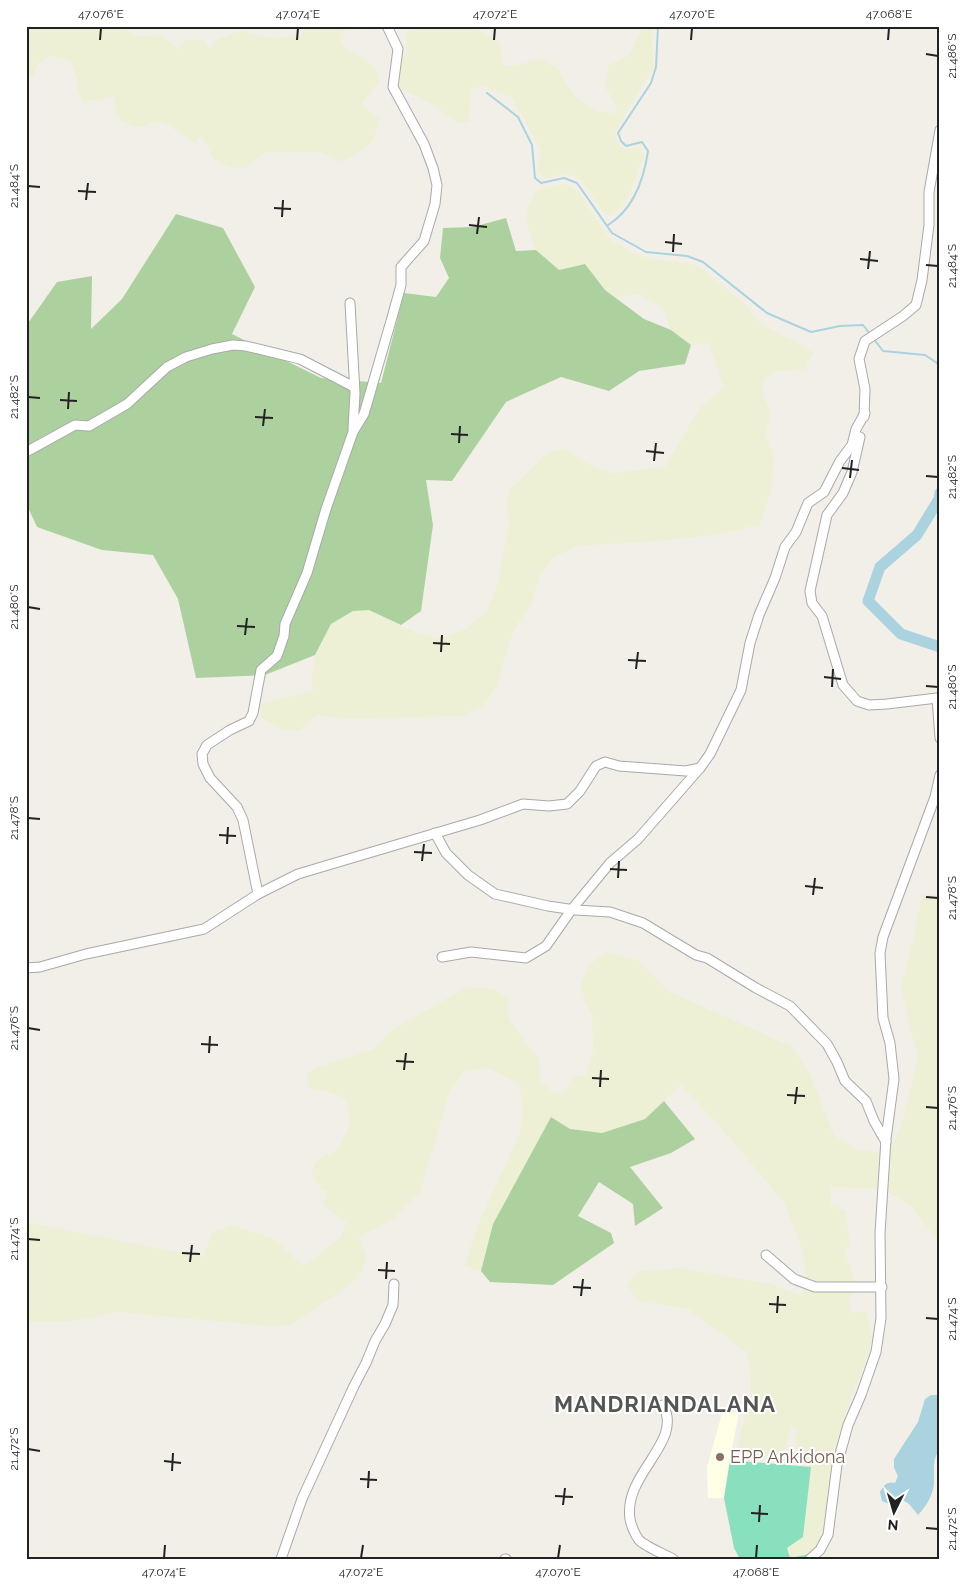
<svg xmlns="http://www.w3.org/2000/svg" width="966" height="1585" font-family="Raleway,sans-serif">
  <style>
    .education { fill: #ffffe5 }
    .farmland { fill: #eef0d5 }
    .forest { fill: #add19e }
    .pitch { fill: #88e0be }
    .water { fill: #aad3df }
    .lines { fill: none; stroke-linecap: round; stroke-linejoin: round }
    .stream { stroke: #aad3df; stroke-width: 2 }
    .river { stroke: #aad3df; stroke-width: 11 }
    .minor-casing { stroke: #a9a9a9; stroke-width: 11 }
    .minor { stroke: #fff; stroke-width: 9 }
    .ticks { fill: none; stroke: #222; stroke-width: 2 }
    .education-dot { fill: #8d6e63; stroke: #fff; stroke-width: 2 }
    .labels { text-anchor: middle; stroke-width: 4; stroke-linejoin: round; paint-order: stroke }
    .education-label { font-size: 18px; fill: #785e54; stroke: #fff; text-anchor: start }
    .district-label { font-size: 22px; font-weight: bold; letter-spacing: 1px; fill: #555; stroke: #fff }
    .neatline { fill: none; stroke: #222; stroke-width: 2 }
    .ticks-label { font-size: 12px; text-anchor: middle; fill: #222 }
  </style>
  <rect width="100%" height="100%" fill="#f2efe9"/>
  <polygon class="education" points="723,1410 739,1413 731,1453 724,1498 708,1498 707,1467"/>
  <g class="farmland">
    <polygon points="26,26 122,26 137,36 161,35 178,49 186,39 204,40 210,49 215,41 242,30 270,38 300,36 306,26 342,26 346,28 341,44 376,67 379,81 362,104 379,119 374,140 356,154 341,162 322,152 295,152 264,153 244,169 229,167 215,160 201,136 195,143 163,122 150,123 144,127 133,126 121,121 116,114 114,96 100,100 83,101 77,91 78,80 70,61 49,56 38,64 33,77 26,78"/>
    <polygon points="411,26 474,26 499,42 504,66 522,64 539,58 557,68 577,99 599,111 615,113 617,106 604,86 609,65 629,55 643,26 654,26 652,39 654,67 624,116 615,134 620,146 626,149 638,147 645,156 639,168 632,188 621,209 606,216 581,180 564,173 546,179 537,171 541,150 511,97 482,86 471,91 469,121 459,124 438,108 398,87 400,62 407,52 406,34"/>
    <polygon points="564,183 578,191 610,239 633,253 651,259 691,264 703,269 743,303 763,325 813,352 805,369 792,371 776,371 764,379 763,395 771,413 765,434 774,458 771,491 760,525 706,536 658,541 578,546 553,558 540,576 531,605 514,629 496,687 484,705 462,716 348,719 317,715 299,731 285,730 261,718 259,704 313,691 311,680 315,655 331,624 353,611 369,610 418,634 439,638 464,630 487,611 498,583 509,524 506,505 510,489 549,452 564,449 592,466 611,473 665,467 701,406 724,387 709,343 691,345 671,330 663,308 639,294 617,298 605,290 585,264 559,270 536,250 526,223 528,205 537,190"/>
    <polygon points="940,894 940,1245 912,1207 883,1189 831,1187 831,1205 845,1211 850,1244 844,1249 855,1282 849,1301 851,1313 866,1311 872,1335 870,1353 849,1400 832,1463 827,1514 821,1544 810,1554 790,1558 787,1547 803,1537 806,1517 810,1467 796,1463 797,1455 795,1442 798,1429 791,1428 784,1453 776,1458 759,1456 757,1462 734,1460 751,1393 751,1372 746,1352 688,1309 638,1301 627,1285 639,1271 680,1268 771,1284 801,1296 807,1282 802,1250 785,1204 721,1128 681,1085 645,1119 602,1133 570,1129 551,1117 493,1224 481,1271 464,1266 478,1224 519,1135 523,1112 519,1084 486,1067 464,1072 450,1091 420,1192 393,1219 359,1237 367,1257 359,1278 292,1325 266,1326 118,1312 75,1321 26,1322 26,1222 203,1257 212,1232 232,1225 275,1239 303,1266 341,1237 346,1223 323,1204 328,1191 321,1189 311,1174 316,1161 338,1149 350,1124 346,1099 331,1093 308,1087 306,1075 315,1068 374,1049 388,1033 466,987 495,989 508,998 509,1020 539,1059 541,1081 554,1093 564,1093 572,1077 586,1075 593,1050 592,1014 584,1000 581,983 589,965 607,952 637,960 668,991 791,1046 810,1074 834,1135 858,1150 878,1152 886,1145 894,1142 903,1120 918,1056 911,1034 901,986 914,935 922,895"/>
  </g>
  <g class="forest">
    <polygon points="176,214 223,228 255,287 232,334 321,378 381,383 404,293 436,297 449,278 440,258 443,228 473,227 506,218 516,251 536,250 559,270 585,264 605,290 644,319 671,330 691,345 685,364 639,371 609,391 561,377 506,402 452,481 426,480 433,525 421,611 401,625 369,610 353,611 331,624 315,655 265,675 196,678 178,599 153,555 102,550 37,527 26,503 26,326 57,282 92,276 91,329 122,299"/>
    <polygon points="664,1101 695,1139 671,1153 630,1167 663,1208 635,1226 633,1204 599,1182 578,1216 611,1233 614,1243 553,1285 490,1282 481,1271 493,1224 551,1117 570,1129 602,1133 645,1119"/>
  </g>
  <polygon class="pitch" points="730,1460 811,1467 803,1537 787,1548 790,1558 810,1554 805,1559 740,1559 734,1548 724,1498"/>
  <path class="water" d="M931,1395H940V1449C931,1461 935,1470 934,1484C933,1495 926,1507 918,1515L909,1504L901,1499L889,1504L882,1501L880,1492C884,1485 887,1481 895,1483L898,1476L894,1468V1459L918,1422L925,1399Z"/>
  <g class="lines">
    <g class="stream">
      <polyline points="487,93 518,117 532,145 535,178 541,183 564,178 577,183 612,233 646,252 687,256 703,262 767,313 811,332 840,326 863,325 870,334"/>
      <path d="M608,225C634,209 644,179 648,151L642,142L626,146L621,141L618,133L651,83L656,67L658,26"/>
      <polyline points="873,338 883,351 925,355 940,365"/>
    </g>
    <polyline class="river" points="940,493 939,499 917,535 880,567 868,601 901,634 940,647"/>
    <defs>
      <g id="minor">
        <polyline points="350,303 355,393 353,429"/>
        <polyline points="864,417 865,389 859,359 865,341 903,316 916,305 922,280 929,225 929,192 940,130"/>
        <polyline points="860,437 852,472 843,493 827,515 810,591 812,603 822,616 843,685 857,701 869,705 887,704 937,698 940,738"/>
        <polyline points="26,452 75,425 89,426 127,404 167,367 186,357 212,349 233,345 246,346 300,359 354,387"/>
        <polyline points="435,833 446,853 468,875 495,894 548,906 575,910 610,912 643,923 696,955 707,958 756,988 790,1006 827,1044 837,1062 845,1081 866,1101 874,1121 886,1142"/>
        <polyline points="258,894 243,820 237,807 210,778 203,764 202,754 207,745 230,730 249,721 253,713 261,670 277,656 284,636 285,624 307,573 326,509 353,432 364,414 393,314 401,285 401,267 424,241 435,204 437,185 433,168 424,144 393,87 398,49 387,26"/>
        <polyline points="442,957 471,952 526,958 546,946 572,909 610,863 638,839 700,768"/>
        <polyline points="26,968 40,967 86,954 204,929 258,894 298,874 480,820 523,804 549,806 567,804 580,791 596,766 605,762 619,766 686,771 700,768 710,754 741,690 750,643 759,615 775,578 785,547 796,532 808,503 824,492 840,461 852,445 856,429 865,413"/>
        <polyline points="766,1255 794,1279 815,1287 882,1287"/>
        <path d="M663,1405C684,1443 623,1473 630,1519C631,1525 635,1535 639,1540C646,1547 664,1554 673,1559"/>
        <polyline points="281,1559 302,1499 354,1386 366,1363 375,1341 385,1324 393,1305 394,1284"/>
        <polyline points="505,1559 506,1559"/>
        <polyline points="810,1559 820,1550 828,1535 837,1465 848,1425 861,1395 876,1352 881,1318 880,1233 886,1139 894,1079 890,1043 883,1018 880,953 883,937 935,797 940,775"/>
      </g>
    </defs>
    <use href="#minor" class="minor-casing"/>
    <use href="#minor" class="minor"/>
  </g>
  <path class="ticks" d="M100,40L101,28M297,40L298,28M494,40L495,28M691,40L692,28M888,40L889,28M926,54L938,56M28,186L40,187M78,191L96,192M86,200L88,183M274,208L291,209M282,217L283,200M469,225L487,227M477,234L479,217M665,242L682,244M673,252L674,234M860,259L878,261M926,265L938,266M868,269L870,251M28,397L40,398M60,400L77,401M68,409L69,392M255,417L273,418M263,426L265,409M451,434L468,435M459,443L460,426M646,451L664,453M654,461L656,443M842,468L859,470M926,476L938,477M850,478L852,460M28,607L40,609M237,626L255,627M245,635L247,618M433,643L450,644M441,652L442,635M628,660L646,661M636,669L638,652M824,677L841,679M926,686L938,687M832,687L833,669M28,818L40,819M219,835L236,836M227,844L228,827M414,852L432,853M422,861L424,844M610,869L627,870M618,878L619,861M805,886L823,888M813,895L815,878M926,897L938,898M28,1028L40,1030M201,1044L218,1045M209,1053L210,1036M396,1061L414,1062M404,1070L406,1053M592,1078L609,1079M600,1087L601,1070M787,1095L805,1096M795,1104L797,1087M926,1107L938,1108M28,1239L40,1240M182,1253L200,1254M190,1262L192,1245M378,1270L395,1271M386,1279L387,1262M573,1287L591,1288M581,1296L583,1279M769,1304L786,1305M777,1313L778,1296M926,1318L938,1319M28,1449L40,1451M164,1461L181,1463M172,1471L173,1453M360,1479L377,1480M368,1488L369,1471M555,1496L573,1497M563,1505L565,1488M751,1513L768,1514M759,1522L760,1505M926,1528L938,1529M164,1558L165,1545M361,1558L363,1545M558,1558L560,1545M756,1558L757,1545"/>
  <circle class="education-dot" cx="720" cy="1457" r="5"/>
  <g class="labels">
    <g class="education-label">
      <text x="730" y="1463">EPP Ankidona</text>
    </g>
    <g class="district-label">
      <text x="665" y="1412">MANDRIANDALANA</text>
    </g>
  </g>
  <rect width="966" height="1585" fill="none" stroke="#ffffff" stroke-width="55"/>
  <g transform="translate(894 1512) rotate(185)" stroke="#ffffff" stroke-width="4" paint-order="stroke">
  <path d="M0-4L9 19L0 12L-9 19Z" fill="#222222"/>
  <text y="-8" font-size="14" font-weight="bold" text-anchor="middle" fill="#222222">N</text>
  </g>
  <rect x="28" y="28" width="910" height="1530" class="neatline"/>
  <g class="ticks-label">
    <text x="101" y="18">47.076°E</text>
    <text x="298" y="18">47.074°E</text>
    <text x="495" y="18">47.072°E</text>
    <text x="692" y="18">47.070°E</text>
    <text x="889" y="18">47.068°E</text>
    <text transform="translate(952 56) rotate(-90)" y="4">21.486°S</text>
    <text transform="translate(14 186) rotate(-90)" y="4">21.484°S</text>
    <text transform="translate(952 266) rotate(-90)" y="4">21.484°S</text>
    <text transform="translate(14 397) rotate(-90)" y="4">21.482°S</text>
    <text transform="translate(952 477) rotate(-90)" y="4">21.482°S</text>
    <text transform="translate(14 607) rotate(-90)" y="4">21.480°S</text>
    <text transform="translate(952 687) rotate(-90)" y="4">21.480°S</text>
    <text transform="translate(14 818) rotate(-90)" y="4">21.478°S</text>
    <text transform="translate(952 898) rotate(-90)" y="4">21.478°S</text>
    <text transform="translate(14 1028) rotate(-90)" y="4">21.476°S</text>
    <text transform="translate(952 1108) rotate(-90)" y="4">21.476°S</text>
    <text transform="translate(14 1239) rotate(-90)" y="4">21.474°S</text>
    <text transform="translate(952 1319) rotate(-90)" y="4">21.474°S</text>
    <text transform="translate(14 1449) rotate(-90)" y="4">21.472°S</text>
    <text transform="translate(952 1529) rotate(-90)" y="4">21.472°S</text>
    <text x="164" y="1576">47.074°E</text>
    <text x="361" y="1576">47.072°E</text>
    <text x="558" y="1576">47.070°E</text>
    <text x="756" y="1576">47.068°E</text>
  </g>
</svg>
